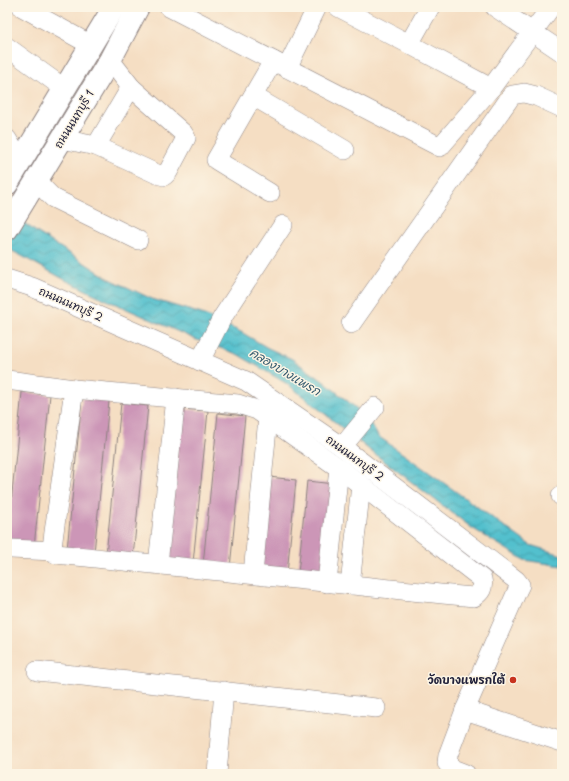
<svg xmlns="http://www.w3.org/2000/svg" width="569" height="781" font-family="'Playpen Sans','Playpen Sans Thai',sans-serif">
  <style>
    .water { fill: url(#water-waves); stroke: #3a7184 }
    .building { fill: #cc96b7 }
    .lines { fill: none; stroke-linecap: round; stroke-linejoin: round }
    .minor-casing { stroke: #8c807f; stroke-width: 20 }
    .major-casing { stroke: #8c807f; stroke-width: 24 }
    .minor { stroke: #fff; stroke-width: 19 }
    .major { stroke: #fff; stroke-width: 22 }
    .poi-dot { fill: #c8321e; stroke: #fcf5e5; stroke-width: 1.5 }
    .labels { text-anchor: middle; stroke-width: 3; stroke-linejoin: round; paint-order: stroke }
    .street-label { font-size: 11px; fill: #22223b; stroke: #fcf5e5 }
    .poi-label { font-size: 11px; font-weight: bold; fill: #22223b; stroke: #fcf5e5; text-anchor: end }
    .water-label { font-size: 12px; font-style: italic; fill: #33596e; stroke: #fcf5e5 }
  </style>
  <defs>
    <pattern id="water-waves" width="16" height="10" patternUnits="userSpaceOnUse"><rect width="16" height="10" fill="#53c0cd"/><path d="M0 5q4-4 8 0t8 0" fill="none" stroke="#449ca8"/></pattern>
  </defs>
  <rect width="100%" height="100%" fill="#fcf5e5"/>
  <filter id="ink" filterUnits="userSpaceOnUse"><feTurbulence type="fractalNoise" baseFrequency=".025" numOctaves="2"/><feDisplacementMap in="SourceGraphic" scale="8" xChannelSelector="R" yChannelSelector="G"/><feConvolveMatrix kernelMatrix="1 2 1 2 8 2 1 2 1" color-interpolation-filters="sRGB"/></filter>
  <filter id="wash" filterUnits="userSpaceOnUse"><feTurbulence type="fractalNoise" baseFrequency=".012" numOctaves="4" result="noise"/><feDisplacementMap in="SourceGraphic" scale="16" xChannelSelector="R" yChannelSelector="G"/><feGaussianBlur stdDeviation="0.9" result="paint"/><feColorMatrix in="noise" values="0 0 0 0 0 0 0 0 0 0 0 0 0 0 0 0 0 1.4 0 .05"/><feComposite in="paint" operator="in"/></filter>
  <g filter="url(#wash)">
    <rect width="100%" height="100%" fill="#f5dec3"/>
    <polygon class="water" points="7,210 35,231 108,278 152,299 202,314 241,332 268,348 292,359 323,381 366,416 378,436 472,503 530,545 562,555 562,566 524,560 472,528 372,452 289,385 237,354 197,340 111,302 67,281 7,248"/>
    <g id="blocks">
      <g class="building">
        <polygon points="22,392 50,395 34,547 7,544"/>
        <polygon points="82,398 109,401 94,553 67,550"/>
        <polygon points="121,403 148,406 133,557 106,555"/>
        <polygon points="181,409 208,411 193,563 166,560"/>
        <polygon points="218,413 245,416 230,568 203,565"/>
        <polygon points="269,477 296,480 287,574 260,571"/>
        <polygon points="307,481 334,484 324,577 298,574"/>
      </g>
    </g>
  </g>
  <g filter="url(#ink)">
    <use href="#blocks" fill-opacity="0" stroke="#8c807f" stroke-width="1"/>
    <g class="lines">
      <defs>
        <g id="minor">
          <polyline points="22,7 91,45"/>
          <polyline points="169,7 440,147 491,88 551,7"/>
          <polyline points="338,7 409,44 491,88"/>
          <polyline points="495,7 562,52"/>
          <polyline points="409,44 430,7"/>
          <polyline points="7,47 65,89"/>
          <polyline points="287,68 317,7"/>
          <polyline points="253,96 345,150"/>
          <polyline points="7,139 21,162"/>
          <polyline points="62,139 96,146 157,174 164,176 168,172 186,138 183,133 131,87 110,60"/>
          <polyline points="96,146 131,87"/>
          <polyline points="36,181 53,198 138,240"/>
          <polyline points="270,193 216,160 273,61"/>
          <polyline points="7,279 32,287 246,381 342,447 516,580 520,585 518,589 465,710 448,755 447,763 453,769 466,774"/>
          <polyline points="351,324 512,95 524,93 536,96 562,108"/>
          <polyline points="200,361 222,318 283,225"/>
          <path d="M7,380L74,389L238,404L257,410L339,468L482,579C484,588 481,592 474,597C334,584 195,568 56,554L54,551L11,549"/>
          <polyline points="342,447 375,407"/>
          <polyline points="561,496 562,495"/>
          <polyline points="54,551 52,548 54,532 74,389"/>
          <polyline points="158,564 176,398"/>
          <polyline points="253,574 268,418"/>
          <polyline points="327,583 339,468"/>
          <polyline points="350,585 361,485"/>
          <polyline points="37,671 376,708"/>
          <polyline points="465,710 562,742"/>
          <polyline points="217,774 224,691"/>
        </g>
        <g id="major">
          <polyline points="7,184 114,7"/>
          <polyline points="7,229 110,60 138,7"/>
        </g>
      </defs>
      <use href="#minor" class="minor-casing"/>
      <use href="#major" class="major-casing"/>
      <use href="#minor" class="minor"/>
      <use href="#major" class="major"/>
    </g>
  </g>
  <circle class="poi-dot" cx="513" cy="680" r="4"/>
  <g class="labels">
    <g class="street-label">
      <text transform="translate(74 119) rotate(-59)" y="4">ถนนนนทบุรี 1</text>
      <text transform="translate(71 304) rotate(24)" y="4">ถนนนนทบุรี 2</text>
      <text transform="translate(355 458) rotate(36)" y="4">ถนนนนทบุรี 2</text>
    </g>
    <g class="poi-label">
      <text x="505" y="684">วัดบางแพรกใต้</text>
    </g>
    <g class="water-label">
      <text transform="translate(285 372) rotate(31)" y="4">คลองบางแพรก</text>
    </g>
  </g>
  <rect width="569" height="781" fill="none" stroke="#fcf5e5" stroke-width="24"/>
</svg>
